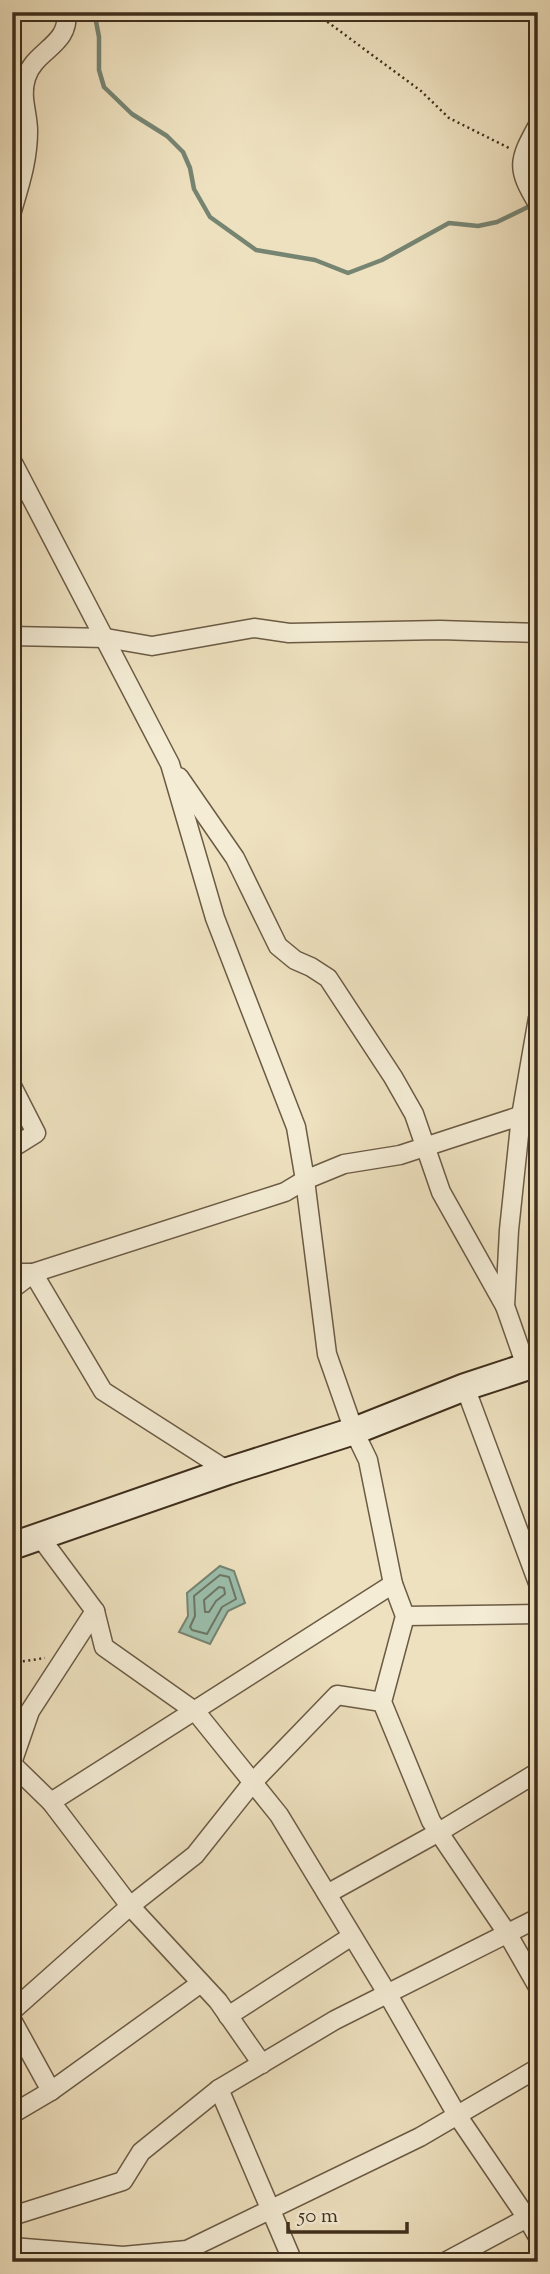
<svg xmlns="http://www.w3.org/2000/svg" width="550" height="2274" font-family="'Sorts Mill Goudy',serif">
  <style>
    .water { fill: #9bbeac; stroke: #768472; stroke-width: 2 }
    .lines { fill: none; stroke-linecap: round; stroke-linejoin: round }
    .shore { stroke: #6d7664; stroke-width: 2 }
    .stream { stroke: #768472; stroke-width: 4.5 }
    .street-casing { stroke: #6b5b45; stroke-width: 21 }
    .secondary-casing { stroke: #3f2e1c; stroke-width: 30 }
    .path { stroke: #3f2e1c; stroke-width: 2.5; stroke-dasharray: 2 3.5; stroke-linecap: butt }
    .street { stroke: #f4ecd5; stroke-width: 18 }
    .secondary { stroke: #f4ecd5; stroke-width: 26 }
  </style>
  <rect width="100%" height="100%" fill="#eee1bf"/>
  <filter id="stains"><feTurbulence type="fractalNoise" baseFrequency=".00286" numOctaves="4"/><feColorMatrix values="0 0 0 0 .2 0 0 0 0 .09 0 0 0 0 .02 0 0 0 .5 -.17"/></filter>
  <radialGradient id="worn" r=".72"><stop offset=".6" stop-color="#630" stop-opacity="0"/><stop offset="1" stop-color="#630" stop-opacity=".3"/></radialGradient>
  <polygon class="water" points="220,1566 234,1571 245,1603 228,1611 210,1644 179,1632 188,1616 187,1593"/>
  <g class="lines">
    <g class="shore">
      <polygon points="220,1575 229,1577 236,1599 222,1607 207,1634 192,1630 190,1627 195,1616 194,1596"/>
      <polygon points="219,1587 224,1588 225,1594 216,1601 209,1612 205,1612 204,1600"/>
    </g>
    <polyline class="stream" points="91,12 95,16 99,37 99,70 104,87 132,114 167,136 183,152 190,168 194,189 210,217 256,250 315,260 348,273 382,260 449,223 478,226 497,222 534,204"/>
    <defs>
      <g id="street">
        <path d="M538,125C518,161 516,168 538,204"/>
        <path d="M12,211C20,184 28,160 28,131C28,113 20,97 26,78C34,50 71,45 66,12"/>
        <polyline points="12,461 170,764 215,918 296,1127 305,1180 327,1354 354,1431 368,1460 393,1584 405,1616 382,1702 431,1821 507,1933 538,1987"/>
        <polyline points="12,636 106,638 152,646 254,628 289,633 440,630 538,633"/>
        <polyline points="179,777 235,858 278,946 295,960 311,967 328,978 393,1077 414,1114 441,1192 505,1306"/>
        <polyline points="12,1086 36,1133 12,1148"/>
        <polyline points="12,1273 33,1273 103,1391 228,1471"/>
        <polyline points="12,1289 33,1273 285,1192 305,1180 344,1164 400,1155 538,1110"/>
        <polyline points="526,1366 505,1306 509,1230 521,1116 538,1018"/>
        <polyline points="465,1387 538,1583"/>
        <polyline points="95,1611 104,1647 196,1712 279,1815 387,1993 457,2115 527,2218 538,2237"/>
        <polyline points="405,1616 538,1614"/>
        <polyline points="12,1763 30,1711 95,1611 40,1537"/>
        <polyline points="12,1764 51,1802 130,1906 218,2001 262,2064"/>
        <polyline points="51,1802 393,1584"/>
        <polyline points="327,1894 439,1832 538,1772"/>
        <polyline points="12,2011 130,1906 195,1855 253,1782 337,1695 382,1702"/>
        <polyline points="228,2016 352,1936"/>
        <polyline points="12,2020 51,2091"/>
        <polyline points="219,2089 293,2262"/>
        <polyline points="12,2114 51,2091 201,1983"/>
        <polyline points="12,2216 123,2181 141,2152 219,2089 335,2020 538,1918"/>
        <polyline points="12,2247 123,2256 187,2250 420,2137 538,2068"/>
        <polyline points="445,2262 527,2218"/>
      </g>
      <polyline id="secondary" points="12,1546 228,1471 354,1431 465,1387 538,1363"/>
    </defs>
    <use href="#street" class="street-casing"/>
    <use href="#secondary" class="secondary-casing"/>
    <g class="path">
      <polyline points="314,12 421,91 449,118 509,148"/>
      <polyline points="12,1663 45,1658"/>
      <polyline points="12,1671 16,1663"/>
    </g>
    <use href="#street" class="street"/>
    <use href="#secondary" class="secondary"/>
  </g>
  <rect width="550" height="2274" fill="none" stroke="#eee1bf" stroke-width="42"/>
  <rect x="14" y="14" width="522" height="2246" fill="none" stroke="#3f2e1c" stroke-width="3.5"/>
  <rect x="21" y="21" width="508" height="2232" fill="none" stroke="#3f2e1c" stroke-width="2"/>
  <path d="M288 2222v10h119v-10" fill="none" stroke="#3f2e1c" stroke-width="3.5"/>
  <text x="298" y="2222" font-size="21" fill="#3f2e1c" stroke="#f4ecd5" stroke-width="5" paint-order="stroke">50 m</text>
  <rect width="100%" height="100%" filter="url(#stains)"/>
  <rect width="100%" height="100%" fill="url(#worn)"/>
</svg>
